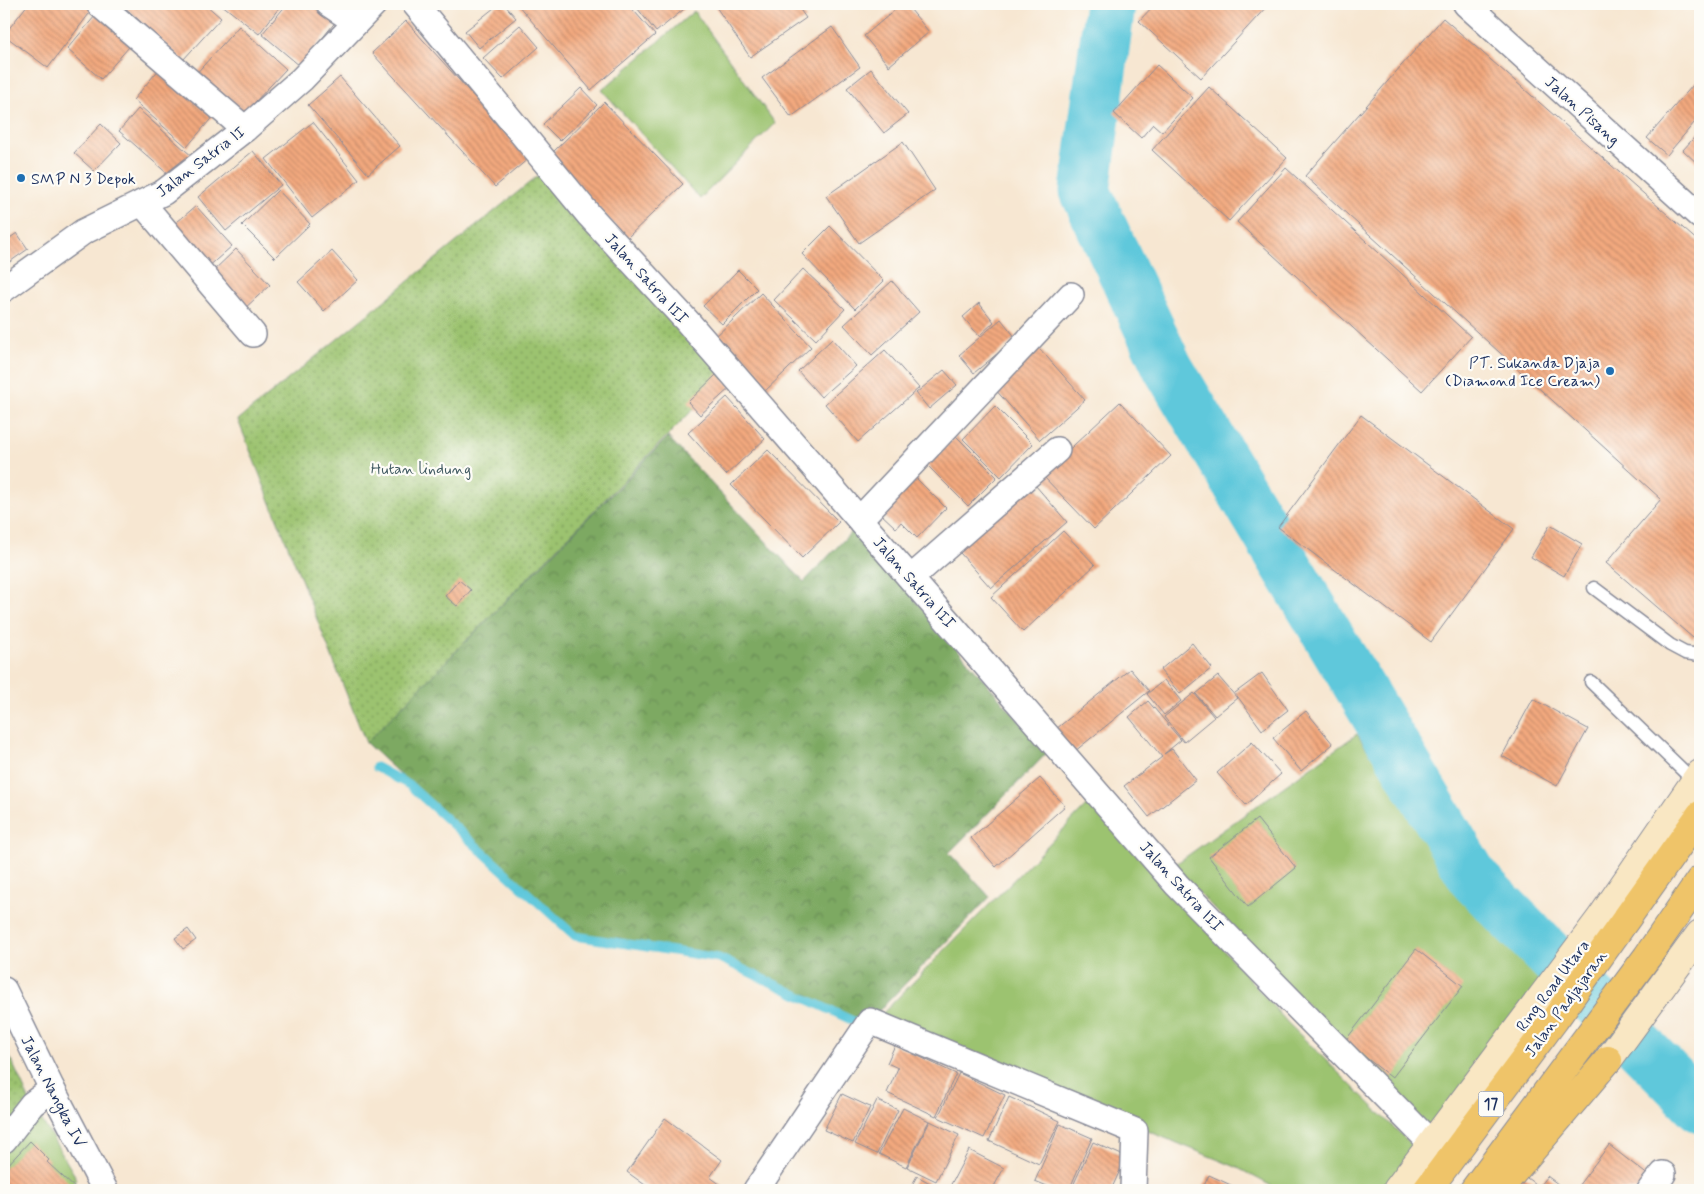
<svg xmlns="http://www.w3.org/2000/svg" width="1704" height="1194" font-family="Mynerve,sans-serif">
  <style>
    .green { fill: #9cc36f; stroke: #5c7966 }
    .forest { fill: url(#forest-crowns); stroke: #4c6c60 }
    .park { fill: url(#park-dots); stroke: #5c7966 }
    .lines { fill: none; stroke-linecap: round; stroke-linejoin: round }
    .stream { stroke: #5fc8db; stroke-width: 9 }
    .river { stroke: #5fc8db; stroke-width: 51 }
    .building { fill: url(#building-back-hatch) }
    .lane-casing { stroke: #898b98; stroke-width: 15 }
    .street-casing { stroke: #898b98; stroke-width: 28 }
    .secondary-casing { stroke: #898b98; stroke-width: 30 }
    .highway-casing { stroke: #898b98; stroke-width: 30 }
    .lane { stroke: #fff; stroke-width: 12 }
    .street { stroke: #fff; stroke-width: 25 }
    .secondary { stroke: #f9e7c3; stroke-width: 28 }
    .highway { stroke: #efc469; stroke-width: 28 }
    .poi-dot { fill: #1f6fb2; stroke: #fdfcf7; stroke-width: 2 }
    .labels { text-anchor: middle; stroke-width: 4.5; stroke-linejoin: round; paint-order: stroke }
    .shield { fill: #fdfcf7; stroke: #5f6c8c; stroke-width: 1 }
    .shield-label { font-size: 15px; font-weight: bold; fill: #1b2f5e }
    .street-label { font-size: 16px; fill: #1b2f5e; stroke: #fdfcf7 }
    .poi-label { font-size: 16px; fill: #1b2f5e; stroke: #fdfcf7; text-anchor: start }
    .park-label { font-size: 16px; fill: #425b63; stroke: #fdfcf7 }
  </style>
  <defs>
    <pattern id="forest-crowns" width="20" height="18" patternUnits="userSpaceOnUse" patternTransform="scale(1.25)"><rect width="20" height="18" fill="#7da962"/><path d="M2 6a3 3 0 1 1 6 0M12 15a3 3 0 1 1 6 0" fill="none" stroke="#668a54"/></pattern>
    <pattern id="park-dots" width="8" height="8" patternUnits="userSpaceOnUse" patternTransform="scale(1.25)"><rect width="8" height="8" fill="#9cc36f"/><path d="M2 2h.1M6 6h.1" fill="none" stroke="#7e9f5e" stroke-width="1.8" stroke-linecap="round"/></pattern>
    <pattern id="building-back-hatch" width="6" height="6" patternUnits="userSpaceOnUse" patternTransform="scale(1.25)"><rect width="6" height="6" fill="#f3a97e"/><path d="M-1 5l2 2M0 0l6 6M5-1l2 2" fill="none" stroke="#c48a6a"/></pattern>
  </defs>
  <rect width="100%" height="100%" fill="#fdfcf7"/>
  <filter id="ink" filterUnits="userSpaceOnUse"><feTurbulence type="fractalNoise" baseFrequency=".02" numOctaves="2"/><feDisplacementMap in="SourceGraphic" scale="10" xChannelSelector="R" yChannelSelector="G"/><feConvolveMatrix kernelMatrix="1 2 1 2 8 2 1 2 1" color-interpolation-filters="sRGB"/></filter>
  <filter id="wash" filterUnits="userSpaceOnUse"><feTurbulence type="fractalNoise" baseFrequency=".0096" numOctaves="4" result="noise"/><feDisplacementMap in="SourceGraphic" scale="20" xChannelSelector="R" yChannelSelector="G"/><feGaussianBlur stdDeviation="1.12" result="paint"/><feColorMatrix in="noise" values="0 0 0 0 0 0 0 0 0 0 0 0 0 0 0 0 0 1.4 0 .05"/><feComposite in="paint" operator="in"/></filter>
  <g filter="url(#wash)">
    <rect width="100%" height="100%" fill="#f7e7d2"/>
    <g class="green">
      <polygon points="694,11 775,123 700,199 602,90"/>
      <polygon points="1357,734 1458,886 1554,968 1433,1135 1173,866"/>
      <polygon points="1092,800 1287,1022 1417,1150 1385,1190 1279,1190 1236,1167 876,1020"/>
      <polygon points="32,1104 77,1179 69,1190 4,1190 4,1140"/>
    </g>
    <polygon class="forest" points="668,437 804,582 854,529 1047,753 949,853 990,897 864,1026 719,958 575,936 366,743"/>
    <g class="park">
      <polygon points="540,174 726,376 366,743 238,420"/>
      <polygon points="4,1044 31,1104 4,1140"/>
    </g>
    <g class="lines">
      <polyline class="stream" points="376,767 409,785 575,936 719,958 864,1026"/>
      <polyline class="river" points="1110,4 1085,191 1168,368 1475,880 1700,1107"/>
    </g>
    <g id="blocks">
      <g class="building">
        <polygon points="28,4 92,4 95,6 48,68 4,35"/>
        <polygon points="121,4 205,4 221,18 183,60"/>
        <polygon points="221,4 282,4 259,34"/>
        <polygon points="287,4 317,4 337,20 300,66 262,34"/>
        <polygon points="499,4 504,4 516,18 479,48 465,31"/>
        <polygon points="517,4 628,4 655,35 591,90"/>
        <polygon points="634,4 687,4 689,5 656,32"/>
        <polygon points="714,4 796,4 806,18 750,57"/>
        <polygon points="902,4 906,4 929,32 889,66 864,36"/>
        <polygon points="1155,4 1269,4 1201,78 1139,21"/>
        <polygon points="101,9 136,39 101,79 67,49"/>
        <polygon points="1443,18 1700,243 1700,629 1693,638 1606,563 1661,499 1305,176"/>
        <polygon points="406,21 529,158 495,187 372,53"/>
        <polygon points="520,25 539,47 503,79 483,58"/>
        <polygon points="239,26 286,69 240,118 194,76"/>
        <polygon points="832,27 860,67 791,117 762,78"/>
        <polygon points="1157,65 1193,98 1162,132 1153,124 1141,138 1114,113"/>
        <polygon points="161,67 215,114 187,147 133,100"/>
        <polygon points="871,69 908,114 884,133 847,88"/>
        <polygon points="340,77 400,146 368,174 308,105"/>
        <polygon points="1700,77 1700,116 1667,155 1647,138"/>
        <polygon points="1209,87 1287,158 1229,221 1152,150"/>
        <polygon points="581,88 597,105 560,141 543,124"/>
        <polygon points="604,102 683,184 627,238 549,156"/>
        <polygon points="138,109 193,157 170,176 119,131"/>
        <polygon points="313,122 359,180 312,218 266,159"/>
        <polygon points="101,124 121,143 94,171 74,153"/>
        <polygon points="1700,131 1700,166 1683,150"/>
        <polygon points="903,142 935,190 859,243 826,196"/>
        <polygon points="253,151 281,185 226,231 198,197"/>
        <polygon points="1286,168 1471,337 1422,391 1237,222"/>
        <polygon points="278,190 310,224 275,258 242,225"/>
        <polygon points="196,206 232,246 207,268 171,227"/>
        <polygon points="830,226 884,281 855,309 802,254"/>
        <polygon points="17,233 28,249 4,266 4,242"/>
        <polygon points="236,249 270,285 243,310 210,274"/>
        <polygon points="332,251 358,280 324,311 298,282"/>
        <polygon points="803,269 845,309 816,340 774,300"/>
        <polygon points="738,270 757,289 722,324 703,306"/>
        <polygon points="892,281 919,312 872,355 844,325"/>
        <polygon points="761,293 811,347 763,393 712,340"/>
        <polygon points="979,303 994,322 979,336 963,317"/>
        <polygon points="1001,319 1016,338 974,373 959,355"/>
        <polygon points="832,339 856,366 821,397 798,371"/>
        <polygon points="1039,348 1085,400 1040,440 994,388"/>
        <polygon points="885,350 919,388 858,442 825,404"/>
        <polygon points="944,370 957,385 929,409 916,393"/>
        <polygon points="718,373 731,387 700,415 688,402"/>
        <polygon points="727,397 765,439 726,475 688,433"/>
        <polygon points="1120,402 1171,456 1094,529 1042,475"/>
        <polygon points="995,406 1033,444 1001,477 963,439"/>
        <polygon points="1361,415 1514,529 1431,642 1278,527"/>
        <polygon points="956,436 997,477 968,506 927,465"/>
        <polygon points="768,450 839,522 802,558 731,485"/>
        <polygon points="914,476 946,508 917,538 901,522 896,528 879,512"/>
        <polygon points="1029,478 1067,522 991,588 953,545"/>
        <polygon points="1550,525 1582,544 1564,576 1531,557"/>
        <polygon points="1063,531 1095,565 1023,632 991,597"/>
        <polygon points="459,580 471,590 457,606 445,596"/>
        <polygon points="1192,643 1212,668 1180,694 1160,670"/>
        <polygon points="1130,669 1149,691 1069,756 1051,733"/>
        <polygon points="1262,673 1288,710 1262,730 1235,693"/>
        <polygon points="1218,676 1237,698 1215,716 1196,694"/>
        <polygon points="1164,680 1181,701 1164,715 1147,694"/>
        <polygon points="1194,693 1214,717 1184,742 1164,717"/>
        <polygon points="1533,699 1588,729 1557,786 1502,756"/>
        <polygon points="1148,701 1181,740 1164,754 1172,749 1196,780 1149,817 1124,786 1162,757 1129,717"/>
        <polygon points="1306,711 1333,744 1301,771 1273,738"/>
        <polygon points="1252,742 1281,774 1246,805 1217,773"/>
        <polygon points="1040,778 1065,806 996,867 971,838"/>
        <polygon points="1257,819 1296,868 1248,907 1209,857"/>
        <polygon points="188,929 196,940 183,949 175,938"/>
        <polygon points="1416,949 1463,986 1392,1078 1345,1041"/>
        <polygon points="895,1045 956,1074 936,1116 887,1093 898,1068 887,1063"/>
        <polygon points="959,1073 1005,1095 984,1138 938,1117"/>
        <polygon points="842,1094 870,1107 853,1143 824,1130"/>
        <polygon points="1009,1097 1060,1121 1039,1164 989,1141"/>
        <polygon points="877,1100 898,1110 877,1154 855,1144"/>
        <polygon points="903,1108 929,1121 906,1167 879,1154"/>
        <polygon points="665,1118 722,1160 710,1177 728,1190 652,1190 627,1172"/>
        <polygon points="930,1121 959,1135 936,1181 907,1167"/>
        <polygon points="1060,1124 1092,1138 1069,1190 1057,1190 1035,1181"/>
        <polygon points="30,1141 49,1160 47,1162 77,1190 4,1190 4,1169"/>
        <polygon points="1093,1142 1126,1157 1111,1190 1071,1190"/>
        <polygon points="1609,1145 1649,1176 1638,1190 1575,1190"/>
        <polygon points="969,1150 1004,1168 992,1190 948,1190"/>
        <polygon points="1520,1173 1538,1186 1535,1190 1508,1190"/>
        <polygon points="1209,1175 1233,1186 1231,1190 1202,1190"/>
        <polygon points="917,1176 943,1190 909,1190"/>
        <polygon points="1547,1176 1566,1190 1536,1190"/>
      </g>
    </g>
  </g>
  <g filter="url(#ink)">
    <use href="#blocks" fill-opacity="0" stroke="#898b98" stroke-width="1"/>
    <g class="lines">
      <defs>
        <g id="lane">
          <polyline points="1594,588 1670,645 1685,653 1700,655"/>
          <polyline points="1591,682 1695,782"/>
        </g>
        <g id="street">
          <polyline points="99,4 245,129"/>
          <polyline points="329,4 356,22"/>
          <polyline points="415,4 589,215 686,320 1177,885 1432,1144"/>
          <polyline points="1466,4 1700,216"/>
          <polyline points="142,203 253,334"/>
          <polyline points="4,289 83,232 164,192 245,129 302,79 374,4"/>
          <polyline points="860,519 1071,295"/>
          <polyline points="911,578 1057,450"/>
          <polyline points="4,990 52,1089 105,1190"/>
          <polyline points="4,1140 32,1104 52,1089"/>
          <polyline points="756,1190 870,1021 1135,1131 1133,1190"/>
          <polyline points="1650,1190 1663,1174"/>
        </g>
        <g id="secondary">
          <polyline points="1608,1060 1700,934"/>
          <polyline points="1397,1190 1601,918 1700,774"/>
        </g>
        <g id="highway">
          <polyline points="1427,1190 1555,1019 1700,815"/>
          <polyline points="1474,1190 1647,957 1700,880"/>
          <polyline points="1498,1190 1608,1060"/>
        </g>
      </defs>
      <use href="#lane" class="lane-casing"/>
      <use href="#street" class="street-casing"/>
      <use href="#secondary" class="secondary-casing"/>
      <use href="#highway" class="highway-casing"/>
      <use href="#lane" class="lane"/>
      <use href="#street" class="street"/>
      <use href="#secondary" class="secondary"/>
      <use href="#highway" class="highway"/>
    </g>
  </g>
  <g class="poi-dot">
    <circle cx="21" cy="178" r="5"/>
    <circle cx="1610" cy="371" r="5"/>
  </g>
  <g class="labels">
    <rect class="shield" x="1478.5" y="1091.5" width="25" height="25" rx="4"/>
    <g class="shield-label">
      <text x="1491" y="1109">17</text>
    </g>
    <g class="street-label">
      <text transform="translate(1583 110) rotate(42)" y="6">Jalan Pisang</text>
      <text transform="translate(200 161) rotate(-37)" y="6">Jalan Satria II</text>
      <text transform="translate(647 278) rotate(48)" y="6">Jalan Satria III</text>
      <text transform="translate(915 582) rotate(49)" y="6">Jalan Satria III</text>
      <text transform="translate(1182 886) rotate(48)" y="6">Jalan Satria III</text>
      <text transform="translate(1552 985) rotate(-53)" y="6">Ring Road Utara</text>
      <text transform="translate(1565 1003) rotate(-54)" y="6">Jalan Padjajaran</text>
      <text transform="translate(54 1091) rotate(63)" y="6">Jalan Nangka IV</text>
    </g>
    <g class="poi-label">
      <text x="31" y="184">SMP N 3 Depok</text>
      <text x="1600" y="368" text-anchor="end">PT. Sukanda Djaja<tspan x="1600" dy="18">(Diamond Ice Cream)</tspan></text>
    </g>
    <g class="park-label">
      <text x="421" y="474">Hutan lindung</text>
    </g>
  </g>
  <rect width="1704" height="1194" fill="none" stroke="#fdfcf7" stroke-width="20"/>
</svg>
